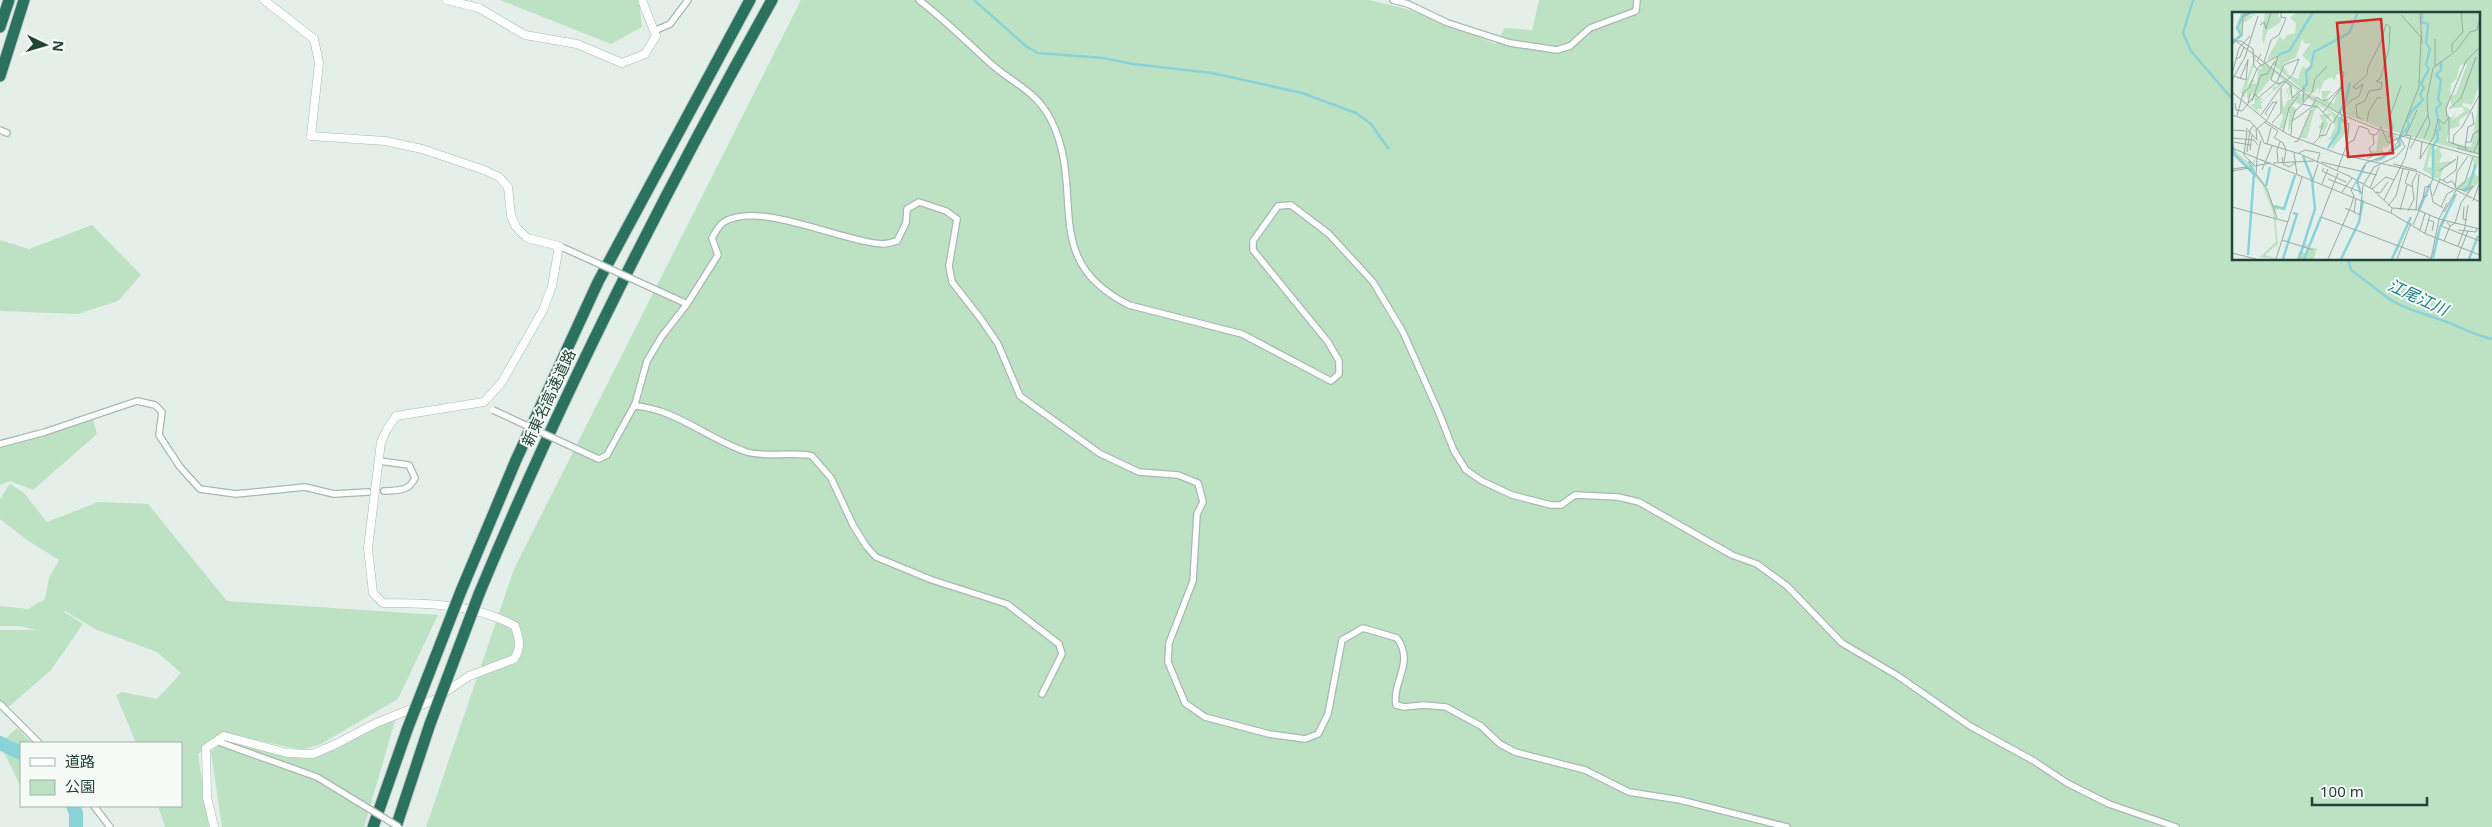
<svg xmlns="http://www.w3.org/2000/svg" width="2492" height="827" font-family="'Noto Sans','Noto Sans JP',sans-serif">
  <style>
    .green { fill: #bce2c3; fill-rule: evenodd }
    .lines { fill: none; stroke-linecap: round; stroke-linejoin: round }
    .stream { stroke: #88d2d8; stroke-width: 2.5 }
    .river { stroke: #88d2d8; stroke-width: 14 }
    .minor-casing { stroke: #a7b8b1; stroke-width: 8 }
    .tertiary-casing { stroke: #a7b8b1; stroke-width: 9 }
    .motorway-casing { stroke: #c1cac7; stroke-width: 13 }
    .minor { stroke: #fff; stroke-width: 5.5 }
    .tertiary { stroke: #fff; stroke-width: 8 }
    .motorway { stroke: #2b725e; stroke-width: 11 }
    .minor-bridge-casing { stroke: #a7b8b1; stroke-width: 8; stroke-linecap: butt }
    .motorway-bridge-casing { stroke: #c1cac7; stroke-width: 13; stroke-linecap: butt }
    .minor-bridge { stroke: #fff; stroke-width: 5.5 }
    .motorway-bridge { stroke: #2b725e; stroke-width: 11 }
    .labels { text-anchor: middle; stroke-width: 4; stroke-linejoin: round; paint-order: stroke }
    .street-label { font-size: 15px; fill: #224338; stroke: #f6fbf8 }
    .water-label { font-size: 16px; font-style: italic; fill: #167b85; stroke: #f6fbf8 }
    .inset-river { fill: none; stroke: #88d2d8; stroke-width: 2.5 }
    .inset-road { fill: none; stroke: #97aaa3; stroke-width: 1 }
    .view { fill: #d62828; fill-opacity: 0.15; stroke: #d62828; stroke-width: 2.5 }
    .inset-edge { fill: none; stroke: #224338; stroke-width: 2.5 }
  </style>
  <rect width="100%" height="100%" fill="#e5efea"/>
  <g class="green">
    <polygon points="500,0 639,0 642,27 611,44"/>
    <path d="M801,0H1369L1407,9L1496,44L1505,28L1532,30L1539,0H2492V827H426L514,569ZM2233,14H2478V259H2233Z"/>
    <polygon points="92,225 141,275 118,301 78,314 0,311 0,240 29,249"/>
    <polygon points="93,420 97,434 33,490 10,481 0,485 0,448"/>
    <polygon points="10,484 24,493 47,522 98,502 148,504 227,601 438,615 398,699 321,744 302,750 225,733 198,754 209,827 165,827 158,806 181,806 181,743 136,743 116,695 122,692 157,699 181,673 157,652 95,629 65,611 64,612 83,624 51,670 5,710 0,701 0,630 36,630 20,626 0,626 0,606 28,609 45,599 49,578 59,560 27,540 0,519 0,499"/>
    <polygon points="396,718 364,827 222,827 211,752 221,742 279,750 303,758 324,754"/>
    <polygon points="17,728 32,743 21,743 21,787 0,744"/>
  </g>
  <g class="lines">
    <g class="stream">
      <polyline points="974,0 1027,47 1038,53 1103,58 1133,64 1212,73 1302,93 1356,113 1371,124 1388,148"/>
      <polyline points="2193,0 2183,33 2191,51 2233,100"/>
      <path d="M2348,259L2351,270C2364,279 2373,287 2385,296C2404,310 2431,315 2452,324C2466,330 2477,336 2492,339"/>
    </g>
    <g class="river">
      <polyline points="0,743 21,753"/>
      <polyline points="73,806 76,813 76,827"/>
    </g>
    <defs>
      <g id="minor">
        <path d="M919,0C945,20 967,42 990,63C1013,84 1036,90 1051,120C1087,192 1038,260 1129,305L1242,334L1331,381L1339,374V361L1328,342L1253,250V241L1278,206L1291,205L1329,234L1373,282L1403,332L1439,413L1454,451L1466,470L1482,481L1512,495L1551,505H1561L1575,495L1618,497L1639,502L1732,555L1757,564L1787,586L1842,643L1898,676L1970,726L2034,761L2067,783L2109,804L2176,827"/>
        <polyline points="1393,0 1408,4 1448,23 1510,43 1557,50 1570,46 1590,28 1636,11 1637,0"/>
        <polyline points="654,31 670,24 688,0"/>
        <polyline points="0,130 7,133"/>
        <polyline points="559,246 575,253"/>
        <path d="M687,304L718,255L712,238C715,233 718,226 724,222C759,200 842,242 882,244C887,244 893,242 897,241L906,223L907,209L919,202L946,211L957,219L949,266L952,282L981,319L998,344L1020,396L1099,453L1124,465L1139,472L1178,475L1198,483L1203,502L1197,514L1193,581L1169,643L1168,662L1185,703L1205,717L1269,734L1305,739L1318,734L1328,714L1342,640L1363,628L1397,638C1415,663 1392,681 1396,705L1404,707L1424,705L1446,707L1481,726L1500,744L1515,752L1585,770L1629,792L1680,800L1787,827"/>
        <path d="M634,406C675,408 709,440 747,452C765,458 802,451 812,456L831,478L853,525L866,546L876,557L932,580L1007,604L1059,644L1062,654L1042,694"/>
        <polyline points="0,444 45,432 137,401 155,405 162,412 159,435 180,467 200,489 236,494 305,487 334,494 368,492"/>
        <polyline points="592,456 599,459 607,455 635,404 647,361 662,336 687,304 674,298"/>
        <path d="M379,461L409,465L415,478C408,492 399,490 384,491"/>
        <polyline points="0,704 39,743"/>
        <polyline points="216,741 317,777 353,799"/>
        <polyline points="94,806 110,827"/>
      </g>
      <g id="tertiary">
        <polyline points="447,0 479,8 525,35 577,44 622,63 645,54 656,36 642,0"/>
        <path d="M214,827L207,797L206,748L224,736L287,753L313,754L336,744L376,723L434,700L469,676L514,659C522,647 519,639 515,626C476,604 427,603 383,603L373,593L368,548L381,442L387,429L396,416L484,402L502,382L543,310L552,286L559,246L527,238L516,227L511,216L508,187L499,177L484,170L422,149L385,141L311,136L319,63L314,39L264,0"/>
      </g>
      <g id="motorway">
        <polyline points="0,27 9,0"/>
        <polyline points="0,76 24,0"/>
        <polyline points="461,591 516,460 598,282 750,0"/>
        <path d="M479,594C564,389 664,193 772,0"/>
        <polyline points="373,827 407,730"/>
        <polyline points="396,827 430,724"/>
      </g>
    </defs>
    <use href="#minor" class="minor-casing"/>
    <use href="#tertiary" class="tertiary-casing"/>
    <use href="#motorway" class="motorway-casing"/>
    <use href="#minor" class="minor"/>
    <use href="#tertiary" class="tertiary"/>
    <use href="#motorway" class="motorway"/>
    <defs>
      <g id="minor-bridge">
        <polyline points="575,253 674,298"/>
        <polyline points="493,410 592,456"/>
        <polyline points="353,799 399,827"/>
      </g>
      <g id="motorway-bridge">
        <polyline points="430,724 479,594"/>
        <polyline points="407,730 461,591"/>
      </g>
    </defs>
    <use href="#minor-bridge" class="minor-bridge-casing"/>
    <use href="#motorway-bridge" class="motorway-bridge-casing"/>
    <use href="#minor-bridge" class="minor-bridge"/>
    <use href="#motorway-bridge" class="motorway-bridge"/>
  </g>
  <g class="labels">
    <g class="street-label">
      <text transform="translate(549 398) rotate(-65)" y="5">新東名高速道路</text>
    </g>
    <g class="water-label">
      <text transform="translate(2418 297) rotate(25)" y="6">江尾江川</text>
    </g>
  </g>
  <g transform="translate(2232 12)">
    <rect width="248" height="248" fill="#e5efea"/>
    <path d="M9,0L19,4L27,0L10,12L11,28V21L6,18L7,22L4,16ZM33,0H47L46,5H50L48,11L35,19L32,32L30,27ZM64,0H247V74L240,93L231,91L230,94L238,97V100L227,108L228,114L218,117L214,129L239,135L247,87V143L145,115L104,99L73,80L40,52L45,45L36,48V45L48,24L51,29L55,23L63,21L64,11L58,6ZM70,27L73,32L79,31L70,43L79,52L75,56L70,55L66,67L57,63L50,53L64,45ZM235,52L224,82L218,85L219,72L225,66L228,53ZM105,62L111,63L102,92L93,87L99,79H90V88L74,80L82,81L87,74L86,83L92,69L100,65L102,69ZM218,87L221,96L230,95L233,99L219,109L224,101L219,106L214,100ZM25,43L14,77L20,67L23,69L19,72L25,71L26,57H30L28,54L32,50L68,79L63,83L65,78L60,75L59,81L55,88L58,77L53,84L57,73L53,70L34,85L29,92L30,97H25L28,103L18,92H23L21,81L15,87V79L12,86L9,80L22,48L20,44ZM43,61L52,69L45,71L46,74L41,75L40,81L30,89H27L31,87L30,86H23ZM69,80L66,86L71,81L109,105L116,112L112,123L98,139L102,129L100,127L91,130L97,127L103,115L100,102L96,107L93,106L96,112L87,132L91,118L86,115L91,110L87,103L99,101L87,93L82,100L75,126H68L82,90L75,86L68,93L64,90L66,86L60,94L65,97L56,121L57,99L52,116L47,117L51,105L49,98L50,84L52,96L55,89ZM147,119L163,123L168,127V133L164,136H161L166,133V127L153,136L152,133L150,138L155,142L151,144L146,140L137,148L140,145L139,138L144,140ZM0,127L4,140L19,153L24,145L21,158L32,171L42,195L47,197L43,199L46,232L33,243L47,247L28,245L44,230L41,200L30,172L1,143ZM198,131L201,132L195,156L201,155L199,140L208,134L211,136L207,138L210,143L207,151L225,148L212,156L207,168L191,158ZM237,144L247,147V153L245,151L240,158L246,165L247,153V170L236,182L224,175L239,164L242,150ZM73,227L72,232L78,233L76,236H85L82,247H65L67,239L74,241L76,236L69,234Z" fill="#bce2c3" fill-rule="evenodd"/>
    <path class="inset-river" d="M0,31L9,23L5,16L11,3L22,0M46,43L58,38L81,0M71,76L75,72L74,60L79,55L82,40L117,21L126,0M108,99L114,89L118,70M0,132L3,143L24,164M96,136L107,119L108,105M143,148L149,147L168,133L167,126L177,114L175,108L180,99L191,88L188,82L192,76L189,72L197,57L194,53L198,37L194,31L196,12L189,10L191,0M201,166V134L206,127L205,119L208,117L204,97L209,92L206,88L209,68L204,63L209,58V49M34,174L38,155M231,178L237,174L244,152M129,182L125,169L133,153M42,194L52,197L63,163M187,198L198,172M16,243L22,161L17,149M201,246L208,215L224,182M51,247L65,202L61,201M67,247L83,197L80,167L71,144M72,247L89,205M109,247L127,210L131,188M160,247L179,205M237,247L246,224"/>
    <path class="inset-road" d="M188,0L190,32M28,13L32,10L34,17L39,0M0,26L75,83L110,103L145,117L248,146M6,27L10,23L11,5L20,0M203,27V54M0,33L3,29H9L21,37L22,54L25,57L29,53L25,49L29,42M220,40V32L231,20L229,0M4,47L8,45L12,35M32,50L39,28L47,23L54,6L49,5V0M28,54L46,44L39,68L47,72L52,69L59,74L60,86L72,76L71,92L74,93M0,62L7,36L18,24M2,64L14,68L16,47M8,67L16,48M0,68L13,45L26,4M0,80L37,111L59,124L107,142L187,160L248,190M20,89L29,63L35,62L43,49M90,89L97,87L109,75M72,90L80,80L83,67L95,54M3,91L4,98L10,99L16,92L18,82M17,91L23,82L26,86L45,70M74,93L86,95L101,111L108,99L111,110L117,112L115,132L122,128L127,114L136,117L138,122L144,123L149,115L156,131L174,123L179,124L173,146M80,94L85,85L89,88M217,97L229,86L244,45M91,101L109,76L112,61L107,57M0,103L18,109L27,119L32,131L68,142L117,164L140,177L160,196L159,201L194,222L248,243M29,103L48,76M35,103L33,101L41,90L45,91M196,103L195,86L201,56L225,38L238,20L245,18L248,6M5,104L11,81L17,76L25,57M215,105L214,96L234,49L248,35M130,107L125,105L124,93L133,89L137,79L149,77L150,71L144,69L148,67L157,37L158,15L154,12M60,109L63,99L71,92M135,109L137,99L146,85L149,86M32,110L46,119L42,126M115,110L111,98L118,89L127,84L131,72L124,77L121,75L135,63L136,55L149,30L154,12M40,111L49,101V75L61,62L67,47L52,53L45,70M14,116L25,128L24,117M25,117L35,108L45,89M0,118L15,119L12,143L23,154M51,120L57,96L68,82M59,123L60,109L80,95M174,123L185,98M87,124L94,123L99,111M0,126L22,128L26,133M43,126L51,131L54,138L52,150M156,126L161,116L158,104L169,74M190,129L188,147L202,124L206,107L212,112L217,105V130L236,137M1,130L19,133M62,130L66,129L79,98M233,130H239L241,122L248,118M35,132L39,116M81,132L87,126L91,110M221,132L222,123L230,115L248,82M0,136L159,201M225,136L248,142M233,136L236,115L242,112L240,100M178,137L196,103L198,112L192,126M18,138L20,123M15,140L18,118L22,113M242,140L248,125M62,141L65,162M67,141L73,138L88,141L85,151M25,145L24,162L35,177L45,206M25,145L29,128M50,145L51,152L57,155L63,151M135,147L140,144L137,136L142,132L141,123M46,150L45,138L48,130M89,150L145,163M41,151L82,149M150,151L164,145L173,135L168,125M161,152L185,158M23,154L38,151M92,156L90,159L114,170M0,157L15,155M30,158L40,134M130,158L134,151L152,144L165,131L187,75L189,25L169,3M0,159L17,156L19,159M105,159L115,132M177,159L173,171L181,175M207,159L224,147M106,161L89,205L199,246M201,166L198,174L201,190L211,196M96,167L129,180M81,168L86,152M90,172L96,157M132,172L142,155L149,152M224,175L220,169L215,171L211,168L224,158L226,144M138,176L147,155M223,176L225,160L236,144M140,177L154,165L162,168M110,180L120,166M144,180L148,181L156,170M201,184L208,167L212,169M191,186L193,175L198,174M152,188L173,146M241,189L248,170M156,194L164,184L171,157M0,195L56,210M209,195L215,182L222,178M232,195L231,207L235,208M113,196L128,203L131,173M160,196L186,198L207,207L215,191M168,198L175,173M184,198L187,162M186,198L191,186L196,183M176,199L182,187L180,171L185,161M212,200L225,177L233,170L241,145M122,201L124,186M196,208L202,210L200,219M213,208L209,214L248,229M181,213L187,199M233,213L236,193M218,214L223,211L229,191L241,174L233,179L223,176M188,218L193,201M226,218L244,220L245,216M193,221L198,203M50,228L81,238M212,229L218,214L215,210M226,234L234,213M0,241L24,247M44,247L70,165M96,247L119,194L122,184L119,178L124,170M165,247L179,211M199,247L207,207L248,217M225,247L236,219"/>
    <path class="view" d="M149,7L161,141L116,145L105,11Z"/>
    <rect width="248" height="248" class="inset-edge"/>
  </g>
  <rect x="20" y="742" width="162" height="65" fill="#f6fbf8" stroke="#a1b1ab"/>
  <rect x="30" y="758" width="25" height="8" fill="#ffffff" stroke="#a1b1ab"/>
  <text x="65" y="767" font-size="15" fill="#224338">道路</text>
  <rect x="30" y="780" width="25" height="15" fill="#bce2c3" stroke="#a1b1ab"/>
  <text x="65" y="792" font-size="15" fill="#224338">公園</text>
  <g transform="translate(45 45) rotate(95)" stroke="#f6fbf8" stroke-width="4" paint-order="stroke">
  <path d="M0-4L9 19L0 12L-9 19Z" fill="#224338"/>
  <text y="-8" font-size="14" font-weight="bold" text-anchor="middle" fill="#224338">N</text>
  </g>
  <path d="M2312 797v8h115v-8" fill="none" stroke="#224338" stroke-width="2.5"/>
  <text x="2320" y="797" font-size="15" fill="#224338" stroke="#f6fbf8" stroke-width="4" paint-order="stroke">100 m</text>
</svg>
